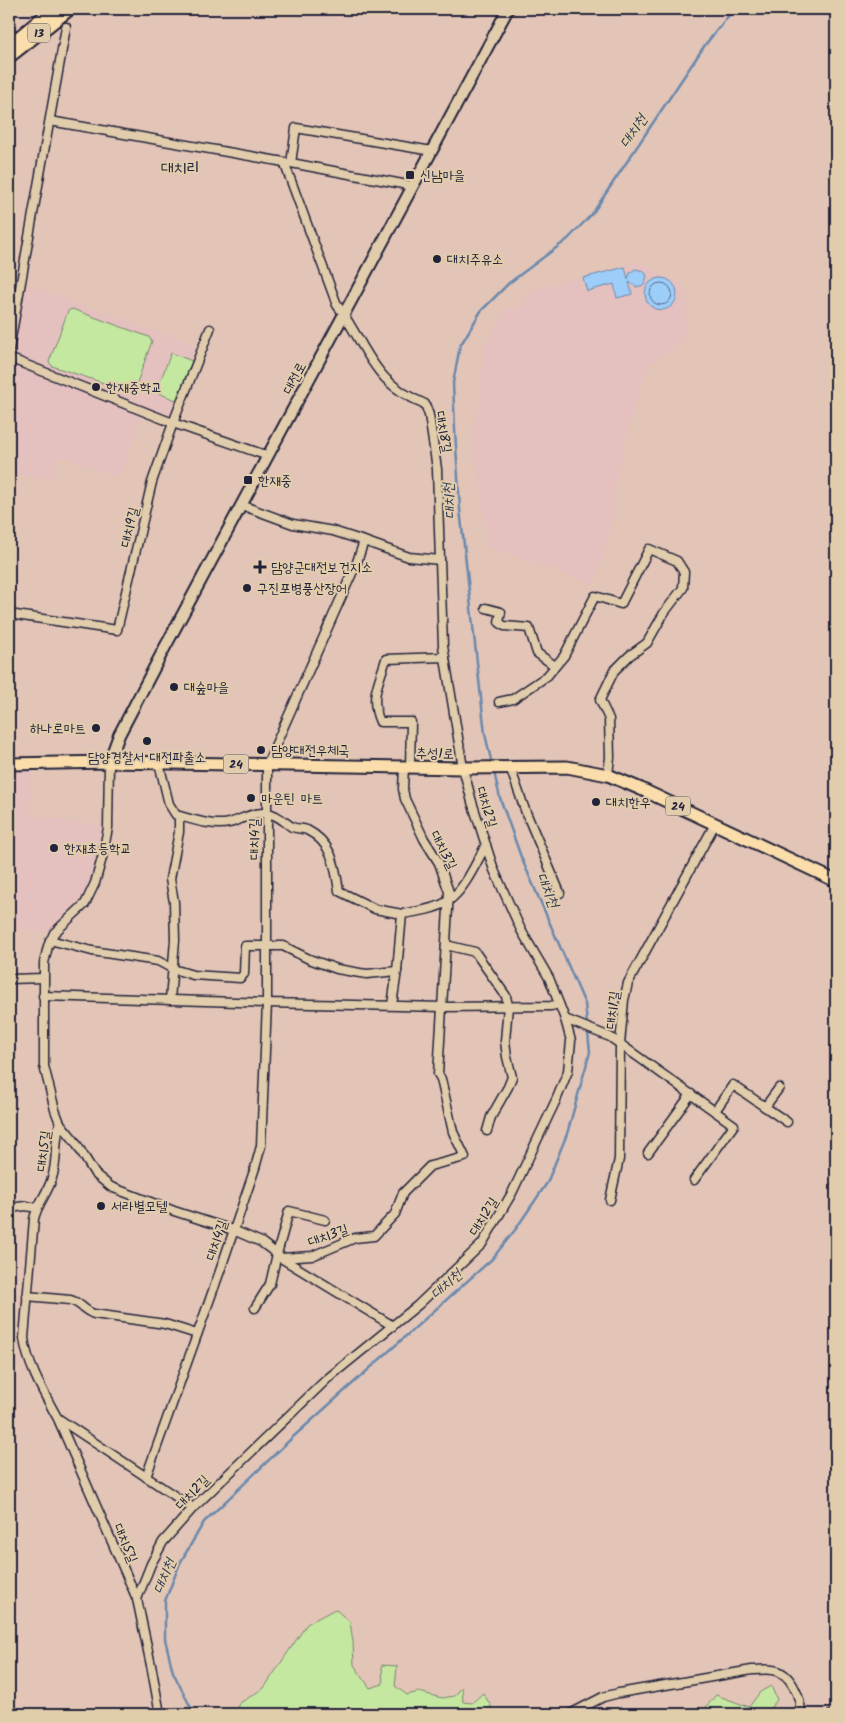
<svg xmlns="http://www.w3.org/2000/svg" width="845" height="1723" font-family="Kalam,'Poor Story',sans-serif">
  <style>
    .built { fill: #e4c0bf }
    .green { fill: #c5e8a1; stroke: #74856e }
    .water { fill: #9ccef9; stroke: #6b89ad }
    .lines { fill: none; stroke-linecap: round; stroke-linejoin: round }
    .shore { stroke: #536787; stroke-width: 1 }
    .stream { stroke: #6b89ad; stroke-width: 2.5 }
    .street-casing { stroke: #22223b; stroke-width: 11 }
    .secondary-casing { stroke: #22223b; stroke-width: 14 }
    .primary-casing { stroke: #22223b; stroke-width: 15 }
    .street { stroke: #e1ccab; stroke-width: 8 }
    .secondary { stroke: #e1ccab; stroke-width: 10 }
    .primary { stroke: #faddab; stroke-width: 11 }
    .poi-dot { fill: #22223b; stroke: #e1ccab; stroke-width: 2 }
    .labels { text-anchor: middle; stroke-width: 4; stroke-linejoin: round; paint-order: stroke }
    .shield { fill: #e1ccab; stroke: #5b555d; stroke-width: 1 }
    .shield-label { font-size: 12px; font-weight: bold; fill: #22223b }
    .poi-label { font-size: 14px; fill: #22223b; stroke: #e1ccab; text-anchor: start }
    .street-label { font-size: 14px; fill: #22223b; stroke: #e1ccab }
    .water-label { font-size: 15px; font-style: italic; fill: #343c58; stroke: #e1ccab }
    .quarter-label { font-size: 16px; fill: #22223b; stroke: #e1ccab }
  </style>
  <rect width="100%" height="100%" fill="#e3c5b7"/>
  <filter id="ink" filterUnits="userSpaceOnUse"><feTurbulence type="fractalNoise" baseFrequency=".02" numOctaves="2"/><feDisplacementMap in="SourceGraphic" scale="10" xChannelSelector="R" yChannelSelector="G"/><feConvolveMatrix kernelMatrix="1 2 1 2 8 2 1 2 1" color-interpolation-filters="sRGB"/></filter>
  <g filter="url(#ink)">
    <g class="built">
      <polygon points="638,262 682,284 688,295 683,340 648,365 634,408 617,475 611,527 594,585 488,547 479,474 473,444 473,427 479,407 484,346 509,307 518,311 529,291"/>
      <polygon points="26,285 200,347 171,419 144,409 119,478 58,455 52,478 9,475 9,366"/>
      <polygon points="32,770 30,812 39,816 102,826 101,842 95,867 81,900 77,906 50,931 44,933 9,926 9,771"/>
    </g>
    <g class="green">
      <polygon points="72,309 149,337 152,341 134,391 131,392 52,366 49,362 68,311"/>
      <polygon points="171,353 192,361 176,400 156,392"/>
      <polygon points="335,1609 350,1622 353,1642 354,1665 370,1688 383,1684 382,1665 397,1666 395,1686 407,1695 419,1692 442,1698 455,1696 462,1687 463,1702 472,1703 483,1693 491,1706 489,1714 236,1714 240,1703 264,1688 307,1624"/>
      <polygon points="771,1686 777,1700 765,1714 705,1714 706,1707 716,1695 749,1707 760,1692"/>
    </g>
    <g class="water">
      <polygon points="625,267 628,279 630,273 635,269 644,271 647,276 644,285 636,287 629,282 632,294 617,298 614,284 587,291 583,278"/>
      <circle cx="661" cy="294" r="16"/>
    </g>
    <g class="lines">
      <circle class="shore" cx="661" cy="294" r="11"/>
      <g class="stream">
        <polyline points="492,764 485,734 460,509 455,430 453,383 460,346 481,311 509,283 568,239 592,214 705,45 734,9"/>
        <polyline points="197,1714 190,1706 173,1672 165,1639 165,1601 180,1563 204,1522 293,1437 492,1259 515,1230 547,1183 567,1134 590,1052 585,1004 521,857 500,798 494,772"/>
      </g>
      <defs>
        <g id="street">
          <path d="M50,121L284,162L337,305C345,315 351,327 358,338C377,372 389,389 425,404L429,415L437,469L440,560L409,557L364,541L357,562L267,764V1003L261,1146L255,1168L220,1271L146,1477"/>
          <polyline points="413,186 291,163 296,128 432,151"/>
          <polyline points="9,350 66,27"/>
          <polyline points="9,358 173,423 210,329"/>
          <polyline points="241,505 293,524 333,531 364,541"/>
          <polyline points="486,608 501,612 499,622 504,626 529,628 537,653 555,666"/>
          <polyline points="9,614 117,630 152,482 173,423 268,456"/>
          <polyline points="499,702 513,699 547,676 564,656 595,596 621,604 649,549 677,561 684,572 683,588 664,613 647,643 629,656 614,671 600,700 609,719 610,757 608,775"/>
          <path d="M109,762L108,828L102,858L95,883L85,904L54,933L48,946L44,963V1066L55,1110L60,1123C54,1141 58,1160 52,1178C48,1193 37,1204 34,1219L24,1338C27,1365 45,1395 58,1419L137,1599L152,1670L160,1714"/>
          <path d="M159,763L169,804L176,815C191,819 214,827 229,823C241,820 252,812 265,813C276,813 284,822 292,827C297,829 302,828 307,830C333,843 335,866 339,891L375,909L402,914"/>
          <path d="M410,767L411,722H380C369,697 379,683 386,659L445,657"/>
          <polyline points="510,767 525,810 560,893"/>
          <polyline points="50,940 92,951 158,961 173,969 193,975 240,978 244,974 245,946 283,946 309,959 337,969 360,973 367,974 397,971"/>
          <polyline points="446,945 475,952 506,996 508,1006 505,1041 507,1057 512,1077 508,1087 491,1117 487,1131"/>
          <polyline points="9,979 43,978"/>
          <polyline points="43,996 267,1003 443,1007 551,1006 559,1004"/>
          <polyline points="170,1000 175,940 174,902 170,879 179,832 179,816"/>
          <path d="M392,1005L397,971L402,914C416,912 437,909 448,901C464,891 477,861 486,845"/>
          <polyline points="565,1019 610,1037 620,1044 619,1159 610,1200"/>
          <polyline points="765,1107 779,1088"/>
          <polyline points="715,1111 733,1085 787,1122"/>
          <polyline points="60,1123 74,1140 95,1174 111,1187 174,1211 233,1230 261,1242 277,1254 289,1211 325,1220"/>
          <polyline points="648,1153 691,1094"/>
          <polyline points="694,1180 734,1125 620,1044 624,1000 628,983 715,824"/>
          <polyline points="9,1208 26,1206 37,1208"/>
          <polyline points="281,1258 393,1326"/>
          <path d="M27,1296L70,1300C80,1302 84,1311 94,1314L165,1324L197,1334"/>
          <polyline points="255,1308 270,1284 277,1254 281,1258 312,1256 355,1238 374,1236 395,1214 403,1193 430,1166 465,1157 453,1132 441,1079 438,1074 449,892 439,863 424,839 405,799 403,789 404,767"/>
          <polyline points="59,1419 193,1508"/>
          <polyline points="137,1599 151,1564 163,1542 193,1508 327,1379 418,1305 482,1244 512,1193 557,1098 568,1071 571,1041 565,1019 549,978 521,930 494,870 472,802 463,768 443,646 440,560"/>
          <path d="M570,1714L603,1697L619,1693L752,1670C759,1670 766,1669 773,1670C791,1672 801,1698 801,1714"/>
          <polyline points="832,1714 836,1711"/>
        </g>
        <polyline id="secondary" points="109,762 119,735 164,649 508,9"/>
        <g id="primary">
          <polyline points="9,45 53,9"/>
          <polyline points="9,57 70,9"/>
          <polyline points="9,764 109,762 463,768 567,767 608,775 641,789 836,881"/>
        </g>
      </defs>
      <use href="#street" class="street-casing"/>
      <use href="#secondary" class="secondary-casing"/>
      <use href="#primary" class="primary-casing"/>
      <use href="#street" class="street"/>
      <use href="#secondary" class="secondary"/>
      <use href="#primary" class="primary"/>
    </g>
  </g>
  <g class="poi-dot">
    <rect x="405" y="170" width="10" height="10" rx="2.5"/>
    <circle cx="437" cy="259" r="5"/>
    <circle cx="96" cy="387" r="5"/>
    <rect x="243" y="475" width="10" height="10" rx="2.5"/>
    <path d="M257.5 559.5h5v5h5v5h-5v5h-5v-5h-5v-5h5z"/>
    <circle cx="247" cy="588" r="5"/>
    <circle cx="174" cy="687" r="5"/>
    <circle cx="96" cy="728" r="5"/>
    <circle cx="147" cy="741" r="5"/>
    <circle cx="261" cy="750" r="5"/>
    <circle cx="251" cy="798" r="5"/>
    <circle cx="596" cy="802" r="5"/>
    <circle cx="54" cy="848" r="5"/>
    <circle cx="101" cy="1206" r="5"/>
  </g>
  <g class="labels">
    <g class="shield">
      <rect x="28" y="23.5" width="22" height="19" rx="4"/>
      <rect x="223.5" y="754.5" width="25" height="19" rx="4"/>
      <rect x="665.5" y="796.5" width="25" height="19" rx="4"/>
    </g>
    <g class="shield-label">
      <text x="39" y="37">13</text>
      <text x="236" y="768">24</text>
      <text x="678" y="810">24</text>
    </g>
    <g class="poi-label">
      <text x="420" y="180">신남마을</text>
      <text x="447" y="264">대치주유소</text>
      <text x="106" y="392">한재중학교</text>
      <text x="258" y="485">한재중</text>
      <text x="271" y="572">담양군대전보건지소</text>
      <text x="257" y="593">구진포병풍산장어</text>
      <text x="184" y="692">대숲마을</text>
      <text x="86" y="733" text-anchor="end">하나로마트</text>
      <text x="271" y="755">담양대전우체국</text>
      <text x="147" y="762" text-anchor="middle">담양경찰서 대전파출소</text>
      <text x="261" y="803">마운틴 마트</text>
      <text x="606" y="807">대치한우</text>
      <text x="64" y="853">한재초등학교</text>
      <text x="111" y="1211">서라별모텔</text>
    </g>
    <g class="street-label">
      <text transform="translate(294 378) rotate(-62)" y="5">대전로</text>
      <text transform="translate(444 432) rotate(80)" y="5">대치8길</text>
      <text transform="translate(129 527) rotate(-77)" y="5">대치9길</text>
      <text transform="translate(435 753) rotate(1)" y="5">추성1로</text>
      <text transform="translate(487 807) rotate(73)" y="5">대치2길</text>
      <text transform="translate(254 839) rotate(-90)" y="5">대치4길</text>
      <text transform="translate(444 850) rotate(63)" y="5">대치3길</text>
      <text transform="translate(612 1010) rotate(-83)" y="5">대치1길</text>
      <text transform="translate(43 1151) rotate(-83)" y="5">대치5길</text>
      <text transform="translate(483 1216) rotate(-58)" y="5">대치2길</text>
      <text transform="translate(328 1235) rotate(-20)" y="5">대치3길</text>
      <text transform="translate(216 1240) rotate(-72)" y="5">대치4길</text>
      <text transform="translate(192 1492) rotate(-46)" y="5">대치2길</text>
      <text transform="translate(126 1543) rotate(67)" y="5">대치5길</text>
    </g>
    <g class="water-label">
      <text transform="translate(633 131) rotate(-56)" y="5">대치천</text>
      <text transform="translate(449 501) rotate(-94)" y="5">대치천</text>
      <text transform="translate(548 890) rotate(67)" y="5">대치천</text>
      <text transform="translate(446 1284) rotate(-42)" y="5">대치천</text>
      <text transform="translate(164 1576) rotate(-68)" y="5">대치천</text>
    </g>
    <g class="quarter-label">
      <text x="180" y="173">대치리</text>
    </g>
  </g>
  <rect width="845" height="1723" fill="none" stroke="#e1ccab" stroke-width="30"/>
  <rect x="15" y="15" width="815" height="1693" fill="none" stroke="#22223b" stroke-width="2" filter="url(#ink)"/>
</svg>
